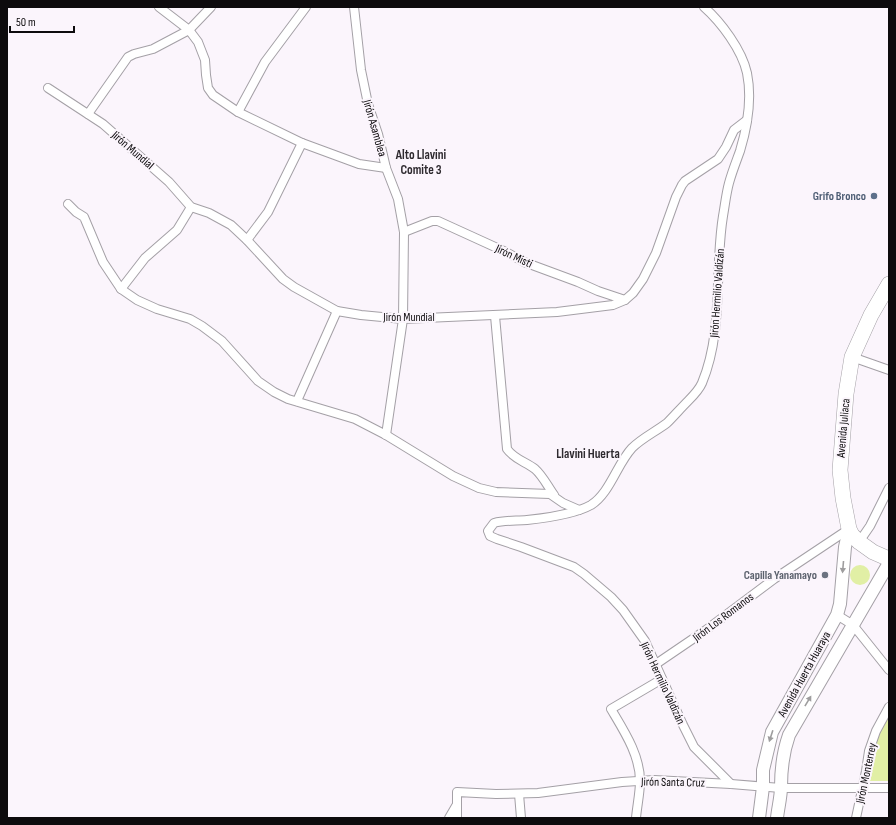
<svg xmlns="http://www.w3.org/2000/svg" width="896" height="825" font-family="'Sofia Sans Condensed',sans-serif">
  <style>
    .green { fill: #e1efa5 }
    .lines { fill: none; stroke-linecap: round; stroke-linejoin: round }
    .street-casing { stroke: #a4a0a6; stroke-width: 10 }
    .secondary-casing { stroke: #a4a0a6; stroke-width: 14 }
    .highway-casing { stroke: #a4a0a6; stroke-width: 16 }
    .street { stroke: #fff; stroke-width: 8 }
    .secondary { stroke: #fff; stroke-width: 12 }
    .highway { stroke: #fff; stroke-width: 15 }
    .oneway { fill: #9e9d9e }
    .service-dot { fill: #5c6f8a; stroke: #fbf5fc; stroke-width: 1.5 }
    .worship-dot { fill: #6b7280; stroke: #fbf5fc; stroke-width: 1.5 }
    .labels { text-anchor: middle; stroke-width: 4; stroke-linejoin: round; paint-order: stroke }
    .street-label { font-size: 12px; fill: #0d0b0d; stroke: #fbf5fc }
    .service-label { font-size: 12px; font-weight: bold; fill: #4e5e75; stroke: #fbf5fc; text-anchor: end }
    .worship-label { font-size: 12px; font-weight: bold; fill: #5b616d; stroke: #fbf5fc; text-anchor: end }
    .neighbourhood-label { font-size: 13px; font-weight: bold; fill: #2e2a2f; stroke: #fbf5fc }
  </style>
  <rect width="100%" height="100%" fill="#fbf5fc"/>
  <g class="green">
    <circle cx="860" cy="575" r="10"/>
    <polygon points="889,709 889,781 862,781 867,753"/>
  </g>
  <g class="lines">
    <defs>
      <g id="street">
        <polyline points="159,7 189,30 198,42 205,60 206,75 208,88 213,95 238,112 302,143 359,164 386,168"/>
        <polyline points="354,7 361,70 368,104 378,134 386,168 398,199 404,232 403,319 386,435"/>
        <path d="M704,7C721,22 742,50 747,73C752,98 747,128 740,151C736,162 732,172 729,183C726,194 725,205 723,216C714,271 724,330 702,383C699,390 693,396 688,401C681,408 674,416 667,423C655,432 642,438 632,448C617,464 610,493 591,505C575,514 546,518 527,520C516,521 505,520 494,523L488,531L490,536L497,539L521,547L574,567L584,574L611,597L623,610L645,641L683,725L694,747L731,784"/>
        <polyline points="48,88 103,124 169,182 191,207 209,213 231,225 247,240 283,279 294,287 337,311 361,315 403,319 557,312 613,305 625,300 633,293 643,279 656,253 676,197 682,185 685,181 718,159 726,147 734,130 747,120"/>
        <polyline points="238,112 265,62 306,7"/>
        <polyline points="88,114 128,57 134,54 153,49 189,30 211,7"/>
        <polyline points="68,204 76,212 84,217 103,262 121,289 137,300 157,309 190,319 202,326 222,341 258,381 274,392 288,399 355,419 386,435 453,476 479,488 496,492 550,494 563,503 579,510"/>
        <polyline points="404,232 432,221 438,221 506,252 524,262 578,282 598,291 625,300"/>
        <polyline points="247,240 268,212 302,143"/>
        <polyline points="121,289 145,258 177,230 191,207"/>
        <path d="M495,316L507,449C514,459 526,462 535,469C543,476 548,487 554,495"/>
        <polyline points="852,357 889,370"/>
        <polyline points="297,401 337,311"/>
        <polyline points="859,542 870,526 889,488"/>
        <polyline points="837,615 853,625 889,670"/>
        <polyline points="656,664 706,630 774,579 849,529"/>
        <polyline points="519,794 521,818"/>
        <polyline points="449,818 456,806"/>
        <polyline points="457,818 457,792 496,794 538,793 622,782 654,780 731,784 781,788 889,788"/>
        <path d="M636,818C637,806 640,793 640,781C640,755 624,731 611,709L662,679"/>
        <polyline points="856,818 866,771 869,751 876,731 889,707"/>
      </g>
      <g id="secondary">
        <polyline points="759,818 763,787 763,770 772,732 837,615 840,604 845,547 849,529"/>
        <path d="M777,818C778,808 781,797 781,787C781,769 783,752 789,735L889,563"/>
      </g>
      <polyline id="highway" points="889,284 871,315 852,357 846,394 840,470 843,498 849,529 852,535 859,542 873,552 889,559"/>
    </defs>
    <use href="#street" class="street-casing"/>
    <use href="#secondary" class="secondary-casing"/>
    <use href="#highway" class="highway-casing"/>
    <use href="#street" class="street"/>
    <use href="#secondary" class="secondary"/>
    <use href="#highway" class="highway"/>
  </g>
  <defs><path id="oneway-solid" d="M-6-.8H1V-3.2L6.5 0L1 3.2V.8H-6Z"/></defs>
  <g class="oneway">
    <use href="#oneway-solid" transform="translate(843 567) rotate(95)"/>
    <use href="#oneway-solid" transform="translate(808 701) rotate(-59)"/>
    <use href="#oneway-solid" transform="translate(771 736) rotate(108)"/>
  </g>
  <circle class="service-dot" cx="874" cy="196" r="4"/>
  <circle class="worship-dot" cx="825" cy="575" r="4"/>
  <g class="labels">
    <g class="street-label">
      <text transform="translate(375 128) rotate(74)" y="4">Jirón Asamblea</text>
      <text transform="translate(133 150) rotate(41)" y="4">Jirón Mundial</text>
      <text transform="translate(514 256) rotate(25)" y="4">Jirón Misti</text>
      <text transform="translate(717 293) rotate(-86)" y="4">Jirón Hermilio Valdizán</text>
      <text x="409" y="321">Jirón Mundial</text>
      <text transform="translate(843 428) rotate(-85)" y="4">Avenida Juliaca</text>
      <text transform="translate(723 617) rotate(-37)" y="4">Jirón Los Romanos</text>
      <text transform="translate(804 674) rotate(-61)" y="4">Avenida Huerta Huaraya</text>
      <text transform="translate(663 683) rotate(65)" y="4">Jirón Hermilio Valdizán</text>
      <text transform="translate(866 773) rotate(-78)" y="4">Jirón Monterrey</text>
      <text transform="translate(673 782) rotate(1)" y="4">Jirón Santa Cruz</text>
    </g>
    <g class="service-label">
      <text x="866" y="200">Grifo Bronco</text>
    </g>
    <g class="worship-label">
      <text x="817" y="579">Capilla Yanamayo</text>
    </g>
    <g class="neighbourhood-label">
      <text x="421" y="159">Alto Llavini<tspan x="421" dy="15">Comite 3</tspan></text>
      <text x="588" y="458">Llavini Huerta</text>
    </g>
  </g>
  <rect width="896" height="825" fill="none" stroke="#0d0b0d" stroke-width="16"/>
  <path d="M10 26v6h64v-6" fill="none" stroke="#0d0b0d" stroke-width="2"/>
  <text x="16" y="26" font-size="12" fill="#0d0b0d" stroke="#fbf5fc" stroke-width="3" paint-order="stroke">50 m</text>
</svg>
